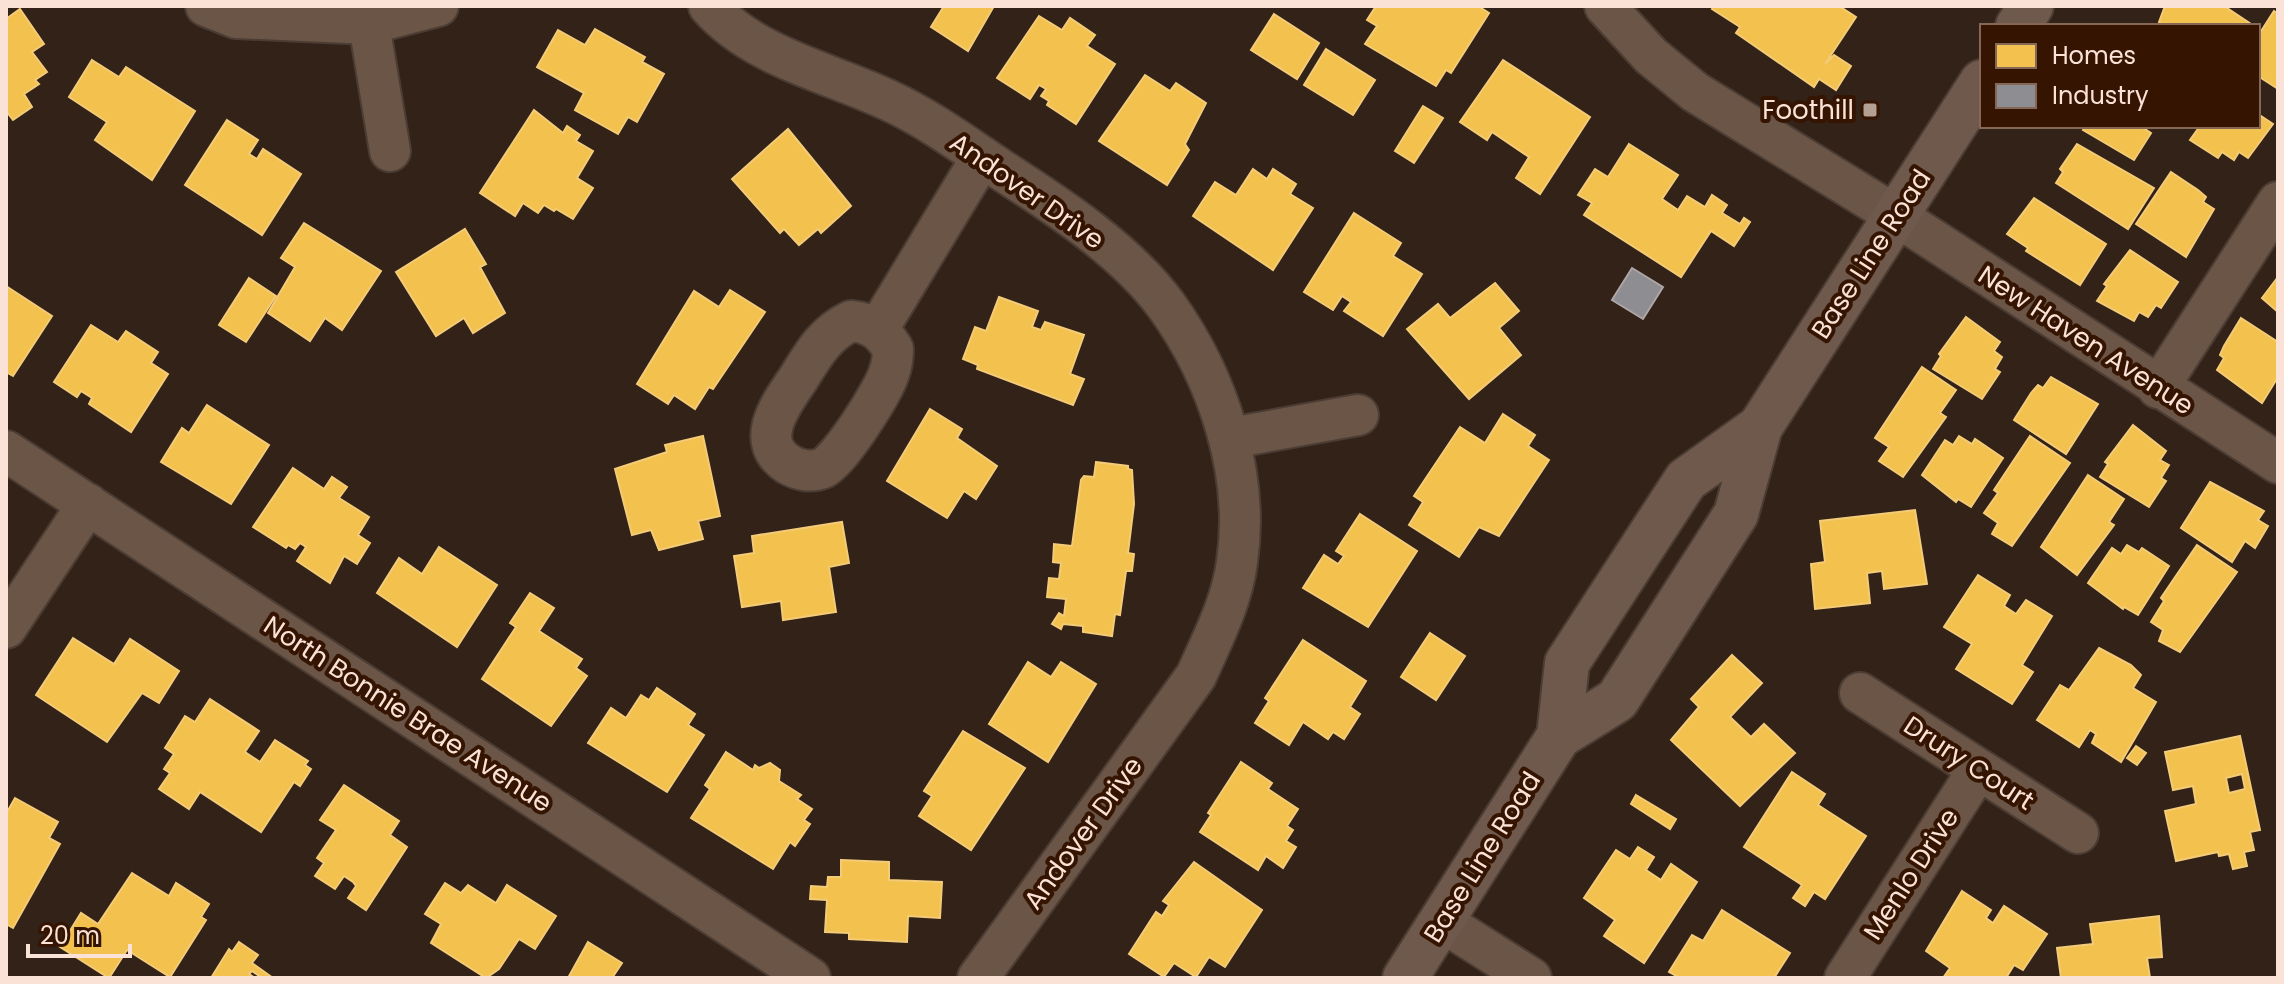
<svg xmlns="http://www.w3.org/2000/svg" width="2284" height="984" font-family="Poppins,sans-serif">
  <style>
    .homes { fill: #f2c14e; stroke: #f4cb77; stroke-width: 2; fill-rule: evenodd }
    .industry { fill: #8d8d92; stroke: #aea6a6; stroke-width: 2 }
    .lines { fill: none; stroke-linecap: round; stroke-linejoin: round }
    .minor-casing { stroke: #4b3c34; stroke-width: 44 }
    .primary-casing { stroke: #4b3c34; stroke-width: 48 }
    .minor { stroke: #6a5547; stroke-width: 40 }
    .primary { stroke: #6f594c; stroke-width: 44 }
    .poi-dot { fill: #b49f93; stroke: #351502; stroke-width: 3 }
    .labels { text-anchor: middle; stroke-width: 8; stroke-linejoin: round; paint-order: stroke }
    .poi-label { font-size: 26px; fill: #fae2d6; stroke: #351502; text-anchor: end }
    .street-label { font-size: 26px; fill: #fae2d6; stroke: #351502 }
  </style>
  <rect width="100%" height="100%" fill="#332217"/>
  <g class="homes">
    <polygon points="944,6 994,6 968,51 931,27"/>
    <polygon points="1376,6 1478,6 1489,13 1451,73 1446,70 1436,86 1365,44 1377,26 1367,20"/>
    <polygon points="1714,6 1839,6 1856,17 1825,64 1834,55 1851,66 1836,90 1819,79 1814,87 1736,33 1740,27 1712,9"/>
    <polygon points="2165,6 2224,6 2254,26 2165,26 2159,22"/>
    <polygon points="20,9 44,44 32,52 47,72 35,80 39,84 24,94 32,107 13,120 6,111 6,19"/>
    <polygon points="2274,11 2278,14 2278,89 2258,76 2258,36"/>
    <polygon points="1274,14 1319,43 1297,79 1251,50"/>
    <polygon points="1039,16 1062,30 1070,18 1095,35 1087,46 1115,64 1076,124 1047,105 1049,101 1041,96 1046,89 1039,85 1030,99 997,78"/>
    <polygon points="595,29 645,57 642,62 664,74 637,122 628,117 618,134 575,110 584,93 537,67 558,30 585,45"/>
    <polygon points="1326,49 1375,80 1353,115 1304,85"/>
    <polygon points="92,60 119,77 126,67 195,111 152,180 95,140 107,122 69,97"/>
    <polygon points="1503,60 1590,117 1540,194 1516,178 1529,157 1492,132 1487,140 1460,122"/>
    <polygon points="1145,75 1170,91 1176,83 1206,103 1185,144 1189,150 1167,185 1099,141"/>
    <polygon points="1423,106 1443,118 1414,163 1395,151"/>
    <polygon points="534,110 563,133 567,126 580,135 576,141 593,151 577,178 593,188 573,219 556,209 554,211 544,205 538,213 523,203 515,216 480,193"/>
    <polygon points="2258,114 2273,124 2248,158 2239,152 2234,160 2222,152 2218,158 2190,140 2200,126 2258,126"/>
    <polygon points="227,120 258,140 249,154 257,159 263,149 301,174 262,235 185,185"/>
    <polygon points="2086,126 2147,126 2145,129 2151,133 2134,160 2083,130"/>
    <polygon points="788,129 851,206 821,233 818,229 799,245 784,229 780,233 732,179"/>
    <polygon points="1629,144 1678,175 1662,199 1678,210 1687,196 1705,207 1712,195 1727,205 1722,213 1740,224 1744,218 1750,222 1734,246 1711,231 1681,277 1584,215 1592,203 1578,195 1595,169 1608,177"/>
    <polygon points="2077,144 2154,188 2128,229 2056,183 2063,172 2060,169"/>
    <polygon points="1253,169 1267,179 1273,169 1296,184 1290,194 1313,208 1273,270 1193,216 1215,182 1236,195"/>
    <polygon points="2171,172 2198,190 2206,197 2203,202 2214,209 2186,257 2136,224"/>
    <polygon points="2034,198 2106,244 2080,285 2026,251 2028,248 2007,234"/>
    <polygon points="1354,213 1401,243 1393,256 1422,274 1383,336 1344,311 1351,302 1342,296 1333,310 1304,292"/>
    <polygon points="304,223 381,271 342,330 325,318 310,341 268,313 295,267 281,258"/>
    <polygon points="465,229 486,264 480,267 505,313 473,333 464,318 436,336 396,272"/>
    <polygon points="2130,250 2178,282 2161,308 2156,305 2148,317 2139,312 2134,321 2097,301 2107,286 2104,284"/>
    <polygon points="2278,277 2278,312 2262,298"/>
    <polygon points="249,278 276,296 246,342 219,325"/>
    <polygon points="1495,283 1519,311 1499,328 1521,355 1469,399 1407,329 1438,304 1450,318"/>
    <polygon points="6,286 52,316 13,376 6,372"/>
    <polygon points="730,290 765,312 713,389 709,387 695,409 674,395 668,404 637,384 694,291 719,307"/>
    <polygon points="999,297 1038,311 1032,327 1041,330 1045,322 1084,335 1070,374 1084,379 1073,405 977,369 978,365 963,359 975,327 986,331"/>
    <polygon points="1966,317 2000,342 1994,351 2002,357 1995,369 2000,372 1982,399 1933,369 1941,356 1939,354"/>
    <polygon points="2241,318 2278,342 2278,377 2262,403 2217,370 2224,358 2220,355 2224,346"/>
    <polygon points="91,325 118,342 126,331 158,352 151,363 168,374 131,432 89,404 92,398 81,391 77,397 54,382"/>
    <polygon points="1922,367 1956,390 1940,413 1946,417 1903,477 1879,461 1889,447 1875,438"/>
    <polygon points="2051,377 2098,404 2066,454 2014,420 2031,393 2038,385 2043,388"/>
    <polygon points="207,405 269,445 231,504 161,462 182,428 189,433"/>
    <polygon points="930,409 962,429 957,438 997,466 976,499 964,491 947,518 887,481"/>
    <polygon points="1503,414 1535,435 1528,446 1549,460 1499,536 1479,527 1459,557 1409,525 1423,502 1414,496 1460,427 1485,443"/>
    <polygon points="2133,425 2166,451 2160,460 2169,465 2161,478 2166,481 2149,507 2100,477 2108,464 2105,462"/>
    <polygon points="703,436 720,516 698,521 703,539 659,550 651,530 632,535 615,469 667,452 665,445"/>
    <polygon points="1959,436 1972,444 1975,439 2003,458 1971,507 1958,499 1956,502 1922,475 1945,440 1953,445"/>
    <polygon points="2030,436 2070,463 2012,546 1992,534 1998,523 1984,513 1998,493 1994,490"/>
    <polygon points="1096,462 1128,466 1128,469 1132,470 1134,504 1128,553 1134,554 1132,571 1126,571 1120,615 1115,614 1112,636 1083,632 1083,626 1063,624 1061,629 1052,624 1059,613 1064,616 1066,599 1047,597 1049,578 1059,579 1061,563 1053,562 1054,544 1072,546 1081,480 1084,476 1094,477"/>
    <polygon points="293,468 324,489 332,477 347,487 339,498 369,517 358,535 370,543 357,564 344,556 330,583 297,561 306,547 300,543 295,549 288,545 286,548 253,527"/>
    <polygon points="2088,475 2124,499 2109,522 2114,525 2077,575 2041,547"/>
    <polygon points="2210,482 2264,511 2258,520 2268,526 2255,548 2245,541 2232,562 2181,528"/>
    <polygon points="1915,510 1927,584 1884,589 1882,571 1867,573 1870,603 1815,609 1811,564 1825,562 1820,521"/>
    <polygon points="1360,514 1417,551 1368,627 1303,588 1324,555 1338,564 1344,556 1336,551"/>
    <polygon points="842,522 849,563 829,567 836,612 783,620 781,601 742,607 734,556 754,553 752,536"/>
    <polygon points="2127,545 2139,552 2142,548 2169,566 2138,615 2124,607 2123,609 2088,583 2112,548 2121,554"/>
    <polygon points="2197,545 2237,572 2180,652 2159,641 2163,630 2151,622 2164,601 2161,598"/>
    <polygon points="439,547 497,585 457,647 377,593 399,558 422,574"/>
    <polygon points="1978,575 2010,595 2004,606 2016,614 2026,600 2052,616 2022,665 2033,672 2012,704 1956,669 1972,644 1944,627"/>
    <polygon points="530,593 554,608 539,631 582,659 576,668 587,676 551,726 482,679 516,627 510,623"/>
    <polygon points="1430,633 1465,656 1436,700 1401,677"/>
    <polygon points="73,638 114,664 130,639 179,671 159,703 142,693 107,742 36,695"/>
    <polygon points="1303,640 1366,681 1350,707 1360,714 1344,739 1333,732 1328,739 1303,722 1289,745 1255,723 1269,701 1265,698"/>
    <polygon points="2099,648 2131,665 2141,675 2133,688 2156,702 2121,762 2092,743 2096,734 2090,730 2079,747 2037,720 2060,685 2069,690"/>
    <polygon points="1732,655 1762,683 1730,717 1751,737 1764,724 1795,753 1740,806 1671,740 1699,707 1691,699"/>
    <polygon points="1028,662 1051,677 1061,662 1096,684 1048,762 989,724"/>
    <polygon points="657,688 695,714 688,725 704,735 667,792 588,743 611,708 626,718 641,695 649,700"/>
    <polygon points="210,699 259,731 245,752 260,762 275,740 308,761 305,765 311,769 300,786 294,782 261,832 200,792 189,809 159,789 170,773 164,769 174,754 165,748 185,716 195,722"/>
    <polygon points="963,731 1025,768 971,850 919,816 932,796 924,791"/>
    <path d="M2240,736L2260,830L2250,832L2254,850L2244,852L2247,866L2233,869L2229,854L2219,856L2218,852L2176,861L2165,811L2196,804L2193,786L2173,790L2165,752ZM2242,774L2245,789L2229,793L2226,778Z"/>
    <polygon points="2136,746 2146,753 2137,765 2127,758"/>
    <polygon points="726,752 753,770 755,765 759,768 770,763 780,770 779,781 801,795 797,799 812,809 804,820 810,824 795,846 790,842 773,869 691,818 710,789 705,785"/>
    <polygon points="1241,762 1272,783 1268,789 1298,809 1287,826 1293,830 1286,841 1296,847 1283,868 1266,856 1258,870 1200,832 1211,815 1208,813"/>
    <polygon points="1792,772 1825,794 1818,805 1866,836 1825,899 1814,892 1805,906 1793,898 1802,885 1744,847"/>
    <polygon points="344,785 399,821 390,835 407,847 366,910 348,898 356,886 353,882 344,876 335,889 315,876 324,863 317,858 336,830 320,820"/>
    <polygon points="1636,795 1676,819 1670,829 1631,804"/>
    <polygon points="15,798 58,822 49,838 60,844 13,928 6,924 6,814"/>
    <polygon points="1638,847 1654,857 1646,870 1661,880 1671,864 1697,882 1644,963 1604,936 1615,920 1584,898 1616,850 1630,859"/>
    <polygon points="841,860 889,862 889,880 942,882 940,918 908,916 907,942 849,939 849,933 825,932 827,900 810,899 811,886 827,887 828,877 841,877"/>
    <polygon points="1194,862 1262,910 1225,967 1209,957 1196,977 1174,963 1164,977 1129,954 1156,912 1162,916 1169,905 1163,901"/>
    <polygon points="132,873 169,896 176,883 209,904 201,917 206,920 170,977 127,950 109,978 60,947 81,913 98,924"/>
    <polygon points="445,883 461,893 468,885 496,903 507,885 556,916 535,949 519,939 499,969 486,978 431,943 441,924 425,914"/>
    <polygon points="1962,891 1991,910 1986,918 1993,923 2004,906 2047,934 2023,970 2014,965 2006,978 1943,978 1950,968 1926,951"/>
    <polygon points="1722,910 1790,953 1774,978 1680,978 1669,972 1692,935 1703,941"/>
    <polygon points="2159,916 2162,957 2147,958 2150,978 2061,978 2057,948 2093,944 2090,924"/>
    <polygon points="239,942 258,955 252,963 273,978 262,978 252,971 249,974 255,978 211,978 229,949 232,952"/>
    <polygon points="588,942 622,963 612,978 568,978"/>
  </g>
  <polygon class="industry" points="1632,268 1663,287 1643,319 1612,300"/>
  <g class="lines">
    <defs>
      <g id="minor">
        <polyline points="206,6 236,18 369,24 438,6"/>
        <path d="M709,6C755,58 829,72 890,101C929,119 967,147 1003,171C1059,207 1126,251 1166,305C1218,377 1250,474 1237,562C1232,602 1212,640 1196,676L978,978"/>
        <polyline points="1605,6 1651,56 1695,92 1895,215 2278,463"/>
        <polyline points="369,24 390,151"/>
        <path d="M851,321C872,323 882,331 893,349C893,357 892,365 889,373C883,392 840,460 823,468C811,473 798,470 788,464C753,441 781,404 798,379C813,355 824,334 851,321Z"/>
        <polyline points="878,329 982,157"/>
        <polyline points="2158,388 2278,202"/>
        <polyline points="1231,438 1358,415"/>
        <polyline points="6,451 810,978"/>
        <polyline points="6,628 88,504"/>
        <polyline points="1860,693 2078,833"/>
        <polyline points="1441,921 1531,978"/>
        <polyline points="1845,978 1978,770"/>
      </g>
      <g id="primary">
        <polyline points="2018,26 2031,6"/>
        <polyline points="1559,736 1617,700 1736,514 1760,427 1982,82"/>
        <polyline points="1405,978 1559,736 1567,663 1686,480 1760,427"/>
      </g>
    </defs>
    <use href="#minor" class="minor-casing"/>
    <use href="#primary" class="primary-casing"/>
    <use href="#minor" class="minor"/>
    <use href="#primary" class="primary"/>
  </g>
  <rect class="poi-dot" x="1862" y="102" width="16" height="16" rx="4"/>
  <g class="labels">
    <g class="poi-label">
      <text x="1854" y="119">Foothill</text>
    </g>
    <g class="street-label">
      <text transform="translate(1027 191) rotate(35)" y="9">Andover Drive</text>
      <text transform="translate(1871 254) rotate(-57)" y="9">Base Line Road</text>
      <text transform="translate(2086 340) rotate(33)" y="9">New Haven Avenue</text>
      <text transform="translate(408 714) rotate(33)" y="9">North Bonnie Brae Avenue</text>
      <text transform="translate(1969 763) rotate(33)" y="9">Drury Court</text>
      <text transform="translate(1083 833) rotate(-54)" y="9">Andover Drive</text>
      <text transform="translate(1482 857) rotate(-58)" y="9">Base Line Road</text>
      <text transform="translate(1911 874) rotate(-57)" y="9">Menlo Drive</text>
    </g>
  </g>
  <rect width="2284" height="984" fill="none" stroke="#fae2d6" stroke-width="16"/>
  <rect x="1980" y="24" width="280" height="104" fill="#351502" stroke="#846757" stroke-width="2"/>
  <rect x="1996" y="44" width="40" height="24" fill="#f2c14e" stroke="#846757" stroke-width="2"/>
  <text x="2052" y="64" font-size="24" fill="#fae2d6">Homes</text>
  <rect x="1996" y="84" width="40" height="24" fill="#8d8d92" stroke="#846757" stroke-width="2"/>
  <text x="2052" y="104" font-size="24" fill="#fae2d6">Industry</text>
  <path d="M28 944v12h102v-12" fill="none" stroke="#fae2d6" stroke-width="4"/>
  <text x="40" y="944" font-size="24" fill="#fae2d6" stroke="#351502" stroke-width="6" paint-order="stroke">20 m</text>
</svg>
